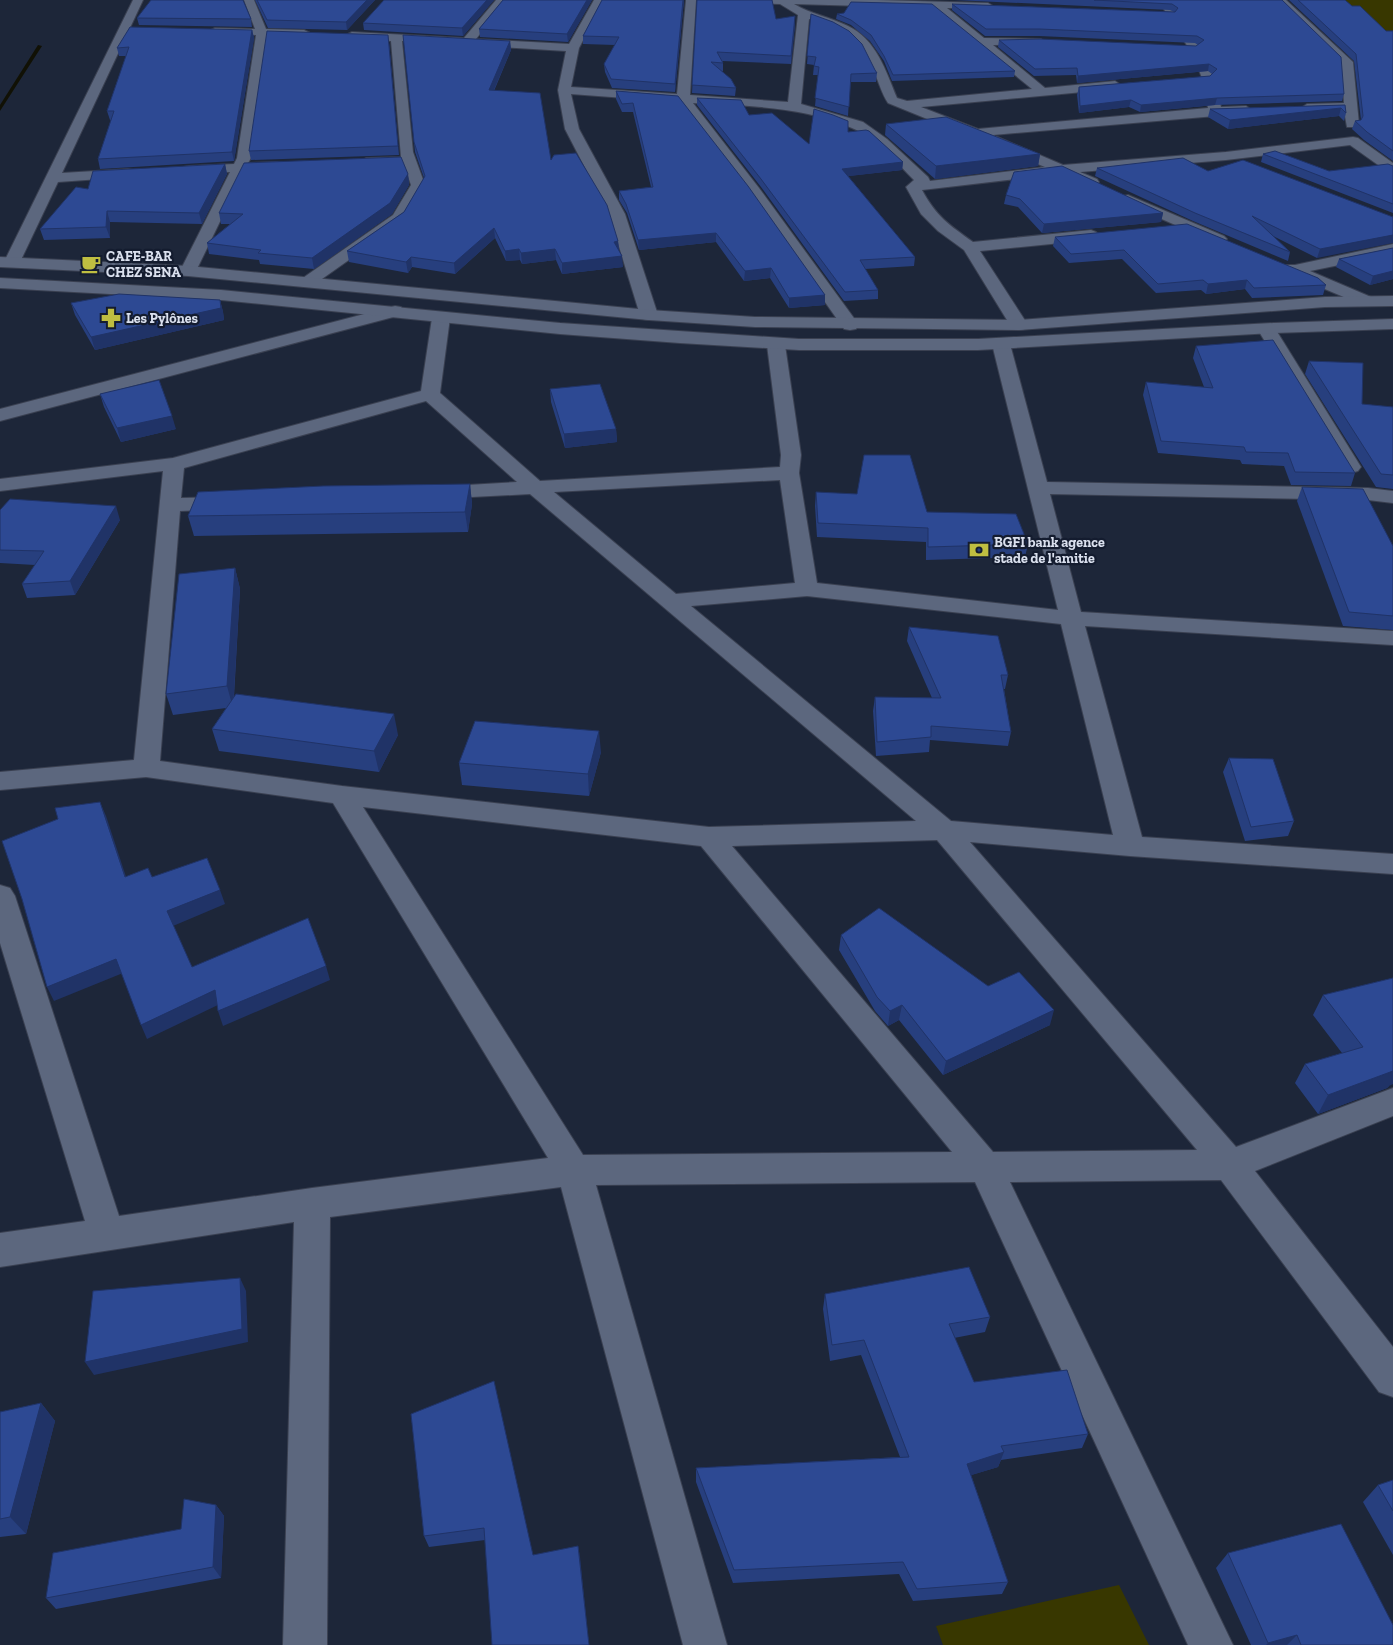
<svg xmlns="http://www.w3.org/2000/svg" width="1393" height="1645" font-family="'Zilla Slab',serif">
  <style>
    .green { fill: #383700 }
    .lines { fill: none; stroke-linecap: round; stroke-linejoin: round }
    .stream { fill: #111105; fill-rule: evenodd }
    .street-casing { stroke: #3a4051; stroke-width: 2 }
    .secondary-casing { stroke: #3a4051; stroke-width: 2 }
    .street { fill: #5c677e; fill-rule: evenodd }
    .secondary { fill: #5c677e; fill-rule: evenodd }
    .wall { fill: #273f7e }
    .shaded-wall { fill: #203367 }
    .building { fill: #2d4993; stroke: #203367 }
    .labels { text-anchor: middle; stroke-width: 4.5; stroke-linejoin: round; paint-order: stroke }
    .far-poi-label { font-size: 14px; font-weight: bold; fill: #dae0ee; stroke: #141c2f; text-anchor: start }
  </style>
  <rect width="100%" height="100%" fill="#1d2639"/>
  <g class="green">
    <polygon points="1324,0 1393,0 1393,40"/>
    <polygon points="1119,1585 1149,1645 943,1645 936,1626"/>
  </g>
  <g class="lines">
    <polygon class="stream" points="38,45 42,46 0,111 0,105"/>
    <defs>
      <g id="street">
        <polygon points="133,0 143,0 62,173 128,169 133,170 135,173 133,176 128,177 58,182 20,262 18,265 6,265 4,262"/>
        <polygon points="244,0 254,0 266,29 304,30 310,33 304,36 267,36 251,158 248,163 278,162 285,166 278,170 244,172 196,271 194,274 182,274 180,271 230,172 189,174 184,173 182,170 184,167 189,166 234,164 237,158 256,35 215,34 209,31 215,28 255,29"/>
        <path d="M496,0H507L476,39L569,44L594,0H604L579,48L571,87L677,94L686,0H696L690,95L788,102L798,15L780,4L748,3L743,0H877L988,3L993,6L992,8H947L984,38L1041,39L1043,41L1041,43L1037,44L993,45L1045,88L1115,81L1121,85L1115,89L921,107L978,129L1208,108L1202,78L1193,55L1158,0H1168L1205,55L1214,78L1221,107L1246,106L1252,110L1251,113L993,135L1063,165L1226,152L1353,137L1358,138L1393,163V173L1388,172L1350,145L1226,160L1080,172L1097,179L1099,182L1097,185L1092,186L1060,174L922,190C936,216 949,225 973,242L1091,230L1096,232L1099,235L1096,238L1091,240L980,251L1028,325L1025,329L1019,330L1013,329L1010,325L964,250L938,231L921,214L906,187L914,180C896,162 876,138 852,128C803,106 746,106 693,103L759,188L859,325L856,329L850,330L844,329L749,194L679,102L571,94L579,129L625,214L658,315L655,319L649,320L643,319L640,315L609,214L565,129L558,90L566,51L402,41L413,152L425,185L404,221L312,286H300L298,283L300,280L393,215L411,185L404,165L366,166L359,162L366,158L401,157L391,41L352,38L346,35L352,32L464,38ZM794,4L933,8L1032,89L907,101L897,98C886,71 876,39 848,26C830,17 811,14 794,4ZM809,19C847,32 858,36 875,74C879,83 882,94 888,103L1045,167L930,181L928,177L887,139L863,122L801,104Z"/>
        <polygon points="1275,0 1286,0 1353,62 1359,124 1357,127 1347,127 1344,111 1307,112 1301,108 1307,104 1344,103 1341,63"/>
        <polygon points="1128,195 1224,236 1227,239 1224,242 1214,242 1123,202 1121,199 1123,196"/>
        <polygon points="1393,244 1393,254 1310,271 1371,297 1373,301 1371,305 1365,306 1287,273 1281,268 1283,265 1295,265"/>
        <polygon points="395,306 401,307 404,311 401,315 0,421 0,409"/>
        <path d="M441,313L447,314L450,318L440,393L540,481L780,467L781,455L767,345L770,341L776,340L782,341L785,345L801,455L799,473L817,583L1058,610L992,344L995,340L1001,339L1007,340L1010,344L1047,482L1368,488L1393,491V503L1368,500L1050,494L1081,612L1393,631V645L1085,626L1142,837L1393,854V874L1130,856L970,842L1236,1147L1393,1088V1116L1255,1171L1393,1347V1397L1379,1392L1221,1180L1010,1182L1233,1645H1188L975,1182L596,1185L727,1645H683L561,1187L330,1217L327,1645H283L294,1222L0,1267V1233L85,1221L0,943V885L10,888L15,896L119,1216L312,1188L548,1158L333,803L146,777L0,790V772L134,760L163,471L0,491V479L173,458L421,391L432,318L435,314ZM426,401L517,482L433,487L426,489L423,493L426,497L433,499L530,494L916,821L709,827L342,786L160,761L180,511L231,509L238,507L241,503L238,499L231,497L181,498L184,468ZM780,480L795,583L676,594L554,492ZM807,596L1061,624L1113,835L951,821L691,606ZM363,807L701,846L952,1152L583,1155ZM937,840L1197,1150L993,1152L732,846Z"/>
        <polygon points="1267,325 1273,326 1276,330 1361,467 1358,471 1351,473 1344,471 1341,467 1258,330 1261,326"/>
      </g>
      <g id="secondary">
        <polygon points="0,257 188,266 649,310 755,317 1019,320 1325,297 1393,296 1393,306 1325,307 1019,330 755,327 649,320 188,276 0,267"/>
        <polygon points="0,278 221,290 560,323 799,339 978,339 1274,323 1393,319 1393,329 1274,333 978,350 799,350 680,343 560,334 221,300 0,288"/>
      </g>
    </defs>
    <use href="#street" class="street-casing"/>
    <use href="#secondary" class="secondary-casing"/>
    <use href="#street" class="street"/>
    <use href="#secondary" class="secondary"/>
  </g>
  <g class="wall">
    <polygon points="255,0 375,0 347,30 268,28"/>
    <polygon points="494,0 463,36 364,30 363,23"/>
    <polygon points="503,0 592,0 568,42 480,37 479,29"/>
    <polygon points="602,0 684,0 675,92 612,88 605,72 604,64 615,45 583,44 583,36"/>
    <polygon points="697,0 795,24 791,64 722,61 723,63 723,71 721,71 736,88 735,96 692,93"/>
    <polygon points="954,0 1282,0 1344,94 1342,101 1215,105 1140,112 1129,107 1079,113 1077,95 1079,87 1210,76 1212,74 1208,71 1077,83 1076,75 1034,76 998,47 999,40 1196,46 1198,45 1195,43 1039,36 985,36 952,10 952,4 1174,12 1170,10"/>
    <polygon points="1289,0 1345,0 1352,6 1386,31 1393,31 1393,161 1364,140 1352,129 1355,121 1361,120 1354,61"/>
    <polygon points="811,14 877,73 876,82 850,82 848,116 815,106 818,75 813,75 814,65 807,64"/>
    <polygon points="837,14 1015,71 1014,77 892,81 884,61 870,41 851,25 836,19"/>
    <polygon points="137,18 251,19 252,27 139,25"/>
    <polygon points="252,30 254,38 234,161 100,169 98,159 111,120 110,120 107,111 126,56 119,56 117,48"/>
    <polygon points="510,41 511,50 494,91 618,241 619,250 623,267 562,274 556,260 522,264 520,260 506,261 495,238 455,274 412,267 408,273 349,262 347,251 404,212 424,178 415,152 414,142"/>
    <polygon points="389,43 399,155 251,160 249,151"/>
    <polygon points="616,91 678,96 825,295 825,305 789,308 770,278 744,281 716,242 639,250 627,213 619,200 619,191 651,187 633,112 622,112 616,99"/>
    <polygon points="697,98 749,115 809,144 848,132 903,162 902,170 848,176 915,257 914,266 865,269 878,290 878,299 844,301 761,187 697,105"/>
    <polygon points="1345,105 1346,113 1344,121 1339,116 1228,129 1208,117 1210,109"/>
    <polygon points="886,124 1040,154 1038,166 935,179 885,135"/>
    <polygon points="1263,154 1329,171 1393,166 1393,213 1261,162"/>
    <polygon points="225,164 227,174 202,224 110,222 110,238 44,240 40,229 88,189"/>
    <polygon points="1097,168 1208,171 1393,217 1317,258 1273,236 1290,252 1288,261 1193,221 1095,176"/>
    <polygon points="408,174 409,185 392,214 314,269 260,264 259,260 209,254 207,243 230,224 221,224 219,213"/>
    <polygon points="1006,195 1163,213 1161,222 1042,233 1018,207 1004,204"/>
    <polygon points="1055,237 1326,285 1323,295 1252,298 1245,289 1206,294 1201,290 1156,293 1122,259 1069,263 1053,246"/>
    <polygon points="1393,248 1393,279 1370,285 1336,267 1339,259"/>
    <polygon points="220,300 223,312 224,320 95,350 75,315 71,303"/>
    <polygon points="1196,346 1355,473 1351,486 1291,485 1284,466 1242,464 1240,460 1158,453 1143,395 1146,382 1204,387 1193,358"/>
    <polygon points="1309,361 1362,404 1393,407 1393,489 1376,487 1305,374"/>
    <polygon points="550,389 616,429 617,442 565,448 551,402"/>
    <polygon points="100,394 176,429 121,442 104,407"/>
    <polygon points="470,484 472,504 468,532 194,536 188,516"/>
    <polygon points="1302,487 1393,546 1393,630 1343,626 1297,501"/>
    <polygon points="816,492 927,512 1028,544 1025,557 926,560 926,542 817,537 815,506"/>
    <polygon points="0,510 120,520 75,595 27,598 22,584 35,565 0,563"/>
    <polygon points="235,568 240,589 234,697 398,735 379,772 219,751 212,729 226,708 173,715 166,694"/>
    <polygon points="909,627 1008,675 1005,689 1004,689 1011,732 1008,746 930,740 929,752 876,756 873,711 875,697 932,698 907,641"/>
    <polygon points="601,752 589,796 462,785 459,763"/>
    <polygon points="1229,758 1294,821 1288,836 1245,841 1223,772"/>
    <polygon points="841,935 988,986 1050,1025 943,1075 899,1020 888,1026 875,1011 839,950"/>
    <polygon points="1393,978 1389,1086 1387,1088 1318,1114 1295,1083 1305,1064 1342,1053 1313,1015 1323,995"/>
    <polygon points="825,1294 990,1317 985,1332 954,1338 974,1382 1088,1434 1082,1448 1001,1460 998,1467 971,1475 1008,1582 1002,1594 913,1601 899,1574 733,1583 696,1482 696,1468 900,1457 861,1355 830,1361 823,1309"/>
    <polygon points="41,1403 55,1421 26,1534 0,1537 0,1412"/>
    <polygon points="411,1414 533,1555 578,1546 589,1645 485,1540 429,1547 424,1536"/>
    <polygon points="1393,1480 1393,1555 1363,1502 1378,1485"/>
    <polygon points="216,1505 224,1516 221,1578 56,1609 46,1598 181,1529"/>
    <polygon points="1228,1553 1393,1645 1251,1645 1216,1568"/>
  </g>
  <g class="shaded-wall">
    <polygon points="367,0 375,0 347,30 346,22"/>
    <polygon points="487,0 494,0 463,36 462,28"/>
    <polygon points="587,0 592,0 568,42 567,34"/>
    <polygon points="683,0 684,0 675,92 675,84"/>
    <polygon points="795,16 795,24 791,64 791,56"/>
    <polygon points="252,30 254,38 234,161 232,152"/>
    <polygon points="388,35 389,43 399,155 398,146"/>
    <polygon points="510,41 511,50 490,99 489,90"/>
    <polygon points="1209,64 1208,71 1077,83 1078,76"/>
    <polygon points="1217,98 1215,105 1140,112 1141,105"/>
    <polygon points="1131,100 1129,107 1079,113 1080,106"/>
    <polygon points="1341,108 1339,116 1228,129 1230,120"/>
    <polygon points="1040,154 1038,166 935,179 936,166"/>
    <polygon points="903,162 902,170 841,177 842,169"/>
    <polygon points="225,164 227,174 202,224 199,213"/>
    <polygon points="408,174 409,185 392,214 314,269 312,258"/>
    <polygon points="107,211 110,222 110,238 106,227"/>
    <polygon points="1163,213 1161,222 1042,233 1044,224"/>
    <polygon points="494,228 495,238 455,274 454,263"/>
    <polygon points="716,233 716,242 639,250 638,240"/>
    <polygon points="1393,235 1393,243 1317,258 1320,249"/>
    <polygon points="618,241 619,252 614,242"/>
    <polygon points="519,249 520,260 506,261 505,251"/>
    <polygon points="555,249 556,260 522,264 521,253"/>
    <polygon points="622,256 623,267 562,274 562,263"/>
    <polygon points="411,257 412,267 408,273 406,262"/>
    <polygon points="771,268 770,278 744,281 745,271"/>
    <polygon points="1393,271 1393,279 1370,285 1373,276"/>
    <polygon points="1247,280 1245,289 1206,294 1208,284"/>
    <polygon points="825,295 825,305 789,308 789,298"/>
    <polygon points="220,300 223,312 224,320 95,350 91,337"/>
    <polygon points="172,416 176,429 121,442 117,428"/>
    <polygon points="616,429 617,442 565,448 564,434"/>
    <polygon points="470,484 472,504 468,532 465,512"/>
    <polygon points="116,506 120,520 75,595 70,581"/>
    <polygon points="235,568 240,589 233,708 227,686"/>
    <polygon points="394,714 398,735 379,772 374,751"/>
    <polygon points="599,731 601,752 589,796 588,774"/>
    <polygon points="100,802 106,816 131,892 125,877"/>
    <polygon points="220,890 225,904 173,926 167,911"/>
    <polygon points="116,959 123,973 54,1001 47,987"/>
    <polygon points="326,966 330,980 223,1026 218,1011"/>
    <polygon points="215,990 220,1004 147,1039 141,1025"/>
    <polygon points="902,1005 899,1020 888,1026 890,1011"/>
    <polygon points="1054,1010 1050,1025 943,1075 946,1061"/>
    <polygon points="1393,1071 1393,1084 1389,1086 1387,1088 1318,1114 1328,1095"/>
    <polygon points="240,1278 246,1291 248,1342 94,1375 85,1362"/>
    <polygon points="41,1403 55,1421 26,1534 10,1517"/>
    <polygon points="1004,1452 998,1467 962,1478 967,1464"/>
    <polygon points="216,1505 224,1516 221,1578 213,1567"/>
    <polygon points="578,1546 580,1557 589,1645"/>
    <polygon points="1297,1635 1287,1645 1266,1645 1268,1643"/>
  </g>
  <g class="building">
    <polygon points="151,0 243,0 251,19 137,18"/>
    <polygon points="257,0 367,0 346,22 267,20"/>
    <polygon points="384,0 487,0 462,28 363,23"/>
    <polygon points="503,0 587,0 567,34 479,29"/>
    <polygon points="602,0 683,0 675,84 611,79 604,64 619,37 583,36"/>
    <polygon points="697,0 772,0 776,19 795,16 791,56 717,52 723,63 711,62 731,79 736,88 692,85"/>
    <polygon points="1094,0 1282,0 1341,57 1344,94 1217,98 1141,105 1131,100 1080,106 1079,87 1210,76 1217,69 1209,64 1078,76 1077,68 1035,69 999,40 1040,39 1196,46 1204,40 1197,36 1040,29 986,29 952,4 1175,12 1178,8 1172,4"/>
    <polygon points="1298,0 1345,0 1352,6 1360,6 1386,31 1393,31 1393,151 1367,132 1355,121 1361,120 1363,116 1356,54"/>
    <polygon points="851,2 932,4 1015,71 893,75 884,56 871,35 851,20 837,14 844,13"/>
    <polygon points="811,14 833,22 849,31 862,44 875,70 877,73 851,74 849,107 815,98 819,67 814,66 816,57 807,56"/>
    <polygon points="130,27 252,30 232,152 98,159 114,111 107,111 129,47 117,48"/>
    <polygon points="267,31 388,35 398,146 249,151"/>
    <polygon points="403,35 510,41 489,90 540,93 551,160 554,155 576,153 607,205 618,241 614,242 622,256 562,263 555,249 521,253 519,249 505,251 494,228 454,263 411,257 406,262 347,251 404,212 425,176 414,142"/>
    <polygon points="616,91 678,96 748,186 825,295 789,298 771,268 745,271 716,233 638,240 626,204 619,191 653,187 633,103 622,104"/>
    <polygon points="697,98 741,100 749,115 772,113 809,144 814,109 833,115 848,121 848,132 866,130 869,131 903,162 842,169 915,257 860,260 878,290 845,292 761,179"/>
    <polygon points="1345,105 1346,113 1341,108 1230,120 1210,109"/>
    <polygon points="946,117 1040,154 936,166 886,124"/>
    <polygon points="1275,151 1329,171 1388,164 1393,166 1393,204 1263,154"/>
    <polygon points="401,157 408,174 390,203 312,258 258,253 261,250 207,243 243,214 219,213 244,163"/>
    <polygon points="1183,158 1208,171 1243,160 1393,217 1393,235 1320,249 1252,216 1290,252 1195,213 1097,168"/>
    <polygon points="225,164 199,213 107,211 106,227 40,229 76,187 88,189 93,171"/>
    <polygon points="1062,166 1163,213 1044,224 1020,199 1006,195 1014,172"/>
    <polygon points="1187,224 1318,278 1326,285 1254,288 1247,280 1208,284 1203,280 1158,284 1124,250 1071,254 1055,237"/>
    <polygon points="1393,248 1393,271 1373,276 1339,259"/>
    <polygon points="119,294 220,300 221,308 91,337 71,303"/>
    <polygon points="1273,340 1355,473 1295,472 1288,453 1246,452 1244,447 1161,441 1146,382 1213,388 1196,346"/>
    <polygon points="1309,361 1363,363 1362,404 1393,407 1393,475 1381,474"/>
    <polygon points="159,380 172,416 117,428 100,394"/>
    <polygon points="600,384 616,429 564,434 550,389"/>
    <polygon points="864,455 910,455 927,512 1016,514 1028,544 928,547 928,528 818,523 816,492 857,494"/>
    <polygon points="470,484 465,512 188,516 198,492 323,486"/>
    <polygon points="1302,487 1363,489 1393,546 1393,616 1349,612"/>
    <polygon points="10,499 116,506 70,581 22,584 44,551 0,550 0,510"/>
    <polygon points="235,568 227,686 166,694 179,574"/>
    <polygon points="909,627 998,636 1008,675 1001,675 1011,732 931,726 931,737 877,742 875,697 941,698"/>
    <polygon points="236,694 394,714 374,751 212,729"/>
    <polygon points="475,721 599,731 588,774 459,763"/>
    <polygon points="1229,758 1273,759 1294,821 1251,827"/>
    <polygon points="100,802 125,877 148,868 152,877 207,858 220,890 167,911 192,967 308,918 326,966 218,1011 215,990 141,1025 116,959 47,987 22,899 2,841 58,819 55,808"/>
    <polygon points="879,908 988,986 1019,972 1054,1010 946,1061 902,1005 890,1011 877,997 841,935"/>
    <polygon points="1393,978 1393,1071 1328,1095 1305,1064 1363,1047 1323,995"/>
    <polygon points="969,1267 990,1317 949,1324 974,1382 1067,1370 1088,1434 1001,1446 1004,1452 967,1464 1008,1582 917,1589 903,1562 734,1570 696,1468 909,1457 864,1340 832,1345 825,1294"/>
    <polygon points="240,1278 242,1329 85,1362 93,1291"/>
    <polygon points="494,1381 533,1555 578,1546 589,1645 492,1645 484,1528 424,1536 411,1414"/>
    <polygon points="41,1403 10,1517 0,1519 0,1412"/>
    <polygon points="1393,1480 1393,1511 1378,1485"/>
    <polygon points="184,1499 216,1505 213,1567 46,1598 53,1553 181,1529"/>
    <polygon points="1341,1524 1393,1625 1393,1645 1301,1645 1297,1635 1268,1643 1228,1553"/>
  </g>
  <defs>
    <symbol id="cafe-bare" viewBox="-9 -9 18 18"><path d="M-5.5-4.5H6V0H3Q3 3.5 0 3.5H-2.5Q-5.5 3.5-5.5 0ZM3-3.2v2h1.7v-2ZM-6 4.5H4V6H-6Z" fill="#bfbe41" stroke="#141c2f" stroke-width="2.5" paint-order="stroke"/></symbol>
    <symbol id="pharmacy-bare" viewBox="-9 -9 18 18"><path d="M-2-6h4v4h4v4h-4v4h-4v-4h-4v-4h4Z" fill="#bfbe41" stroke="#141c2f" stroke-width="2.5" paint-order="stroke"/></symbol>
    <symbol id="bank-bare" viewBox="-9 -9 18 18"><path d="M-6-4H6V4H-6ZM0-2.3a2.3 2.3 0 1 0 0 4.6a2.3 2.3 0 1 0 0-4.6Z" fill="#bfbe41" stroke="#141c2f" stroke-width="2.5" paint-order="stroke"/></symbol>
  </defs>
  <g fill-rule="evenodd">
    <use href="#cafe-bare" x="77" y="250" width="28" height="28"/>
    <use href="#pharmacy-bare" x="97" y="304" width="28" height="28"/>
    <use href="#bank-bare" x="965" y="536" width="28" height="28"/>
  </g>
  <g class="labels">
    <g class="far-poi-label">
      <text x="106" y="261">CAFE-BAR<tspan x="106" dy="16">CHEZ SENA</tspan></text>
      <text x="126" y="323">Les Pylônes</text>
      <text x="994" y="547">BGFI bank agence<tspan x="994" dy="16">stade de l'amitie</tspan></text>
    </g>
  </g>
</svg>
